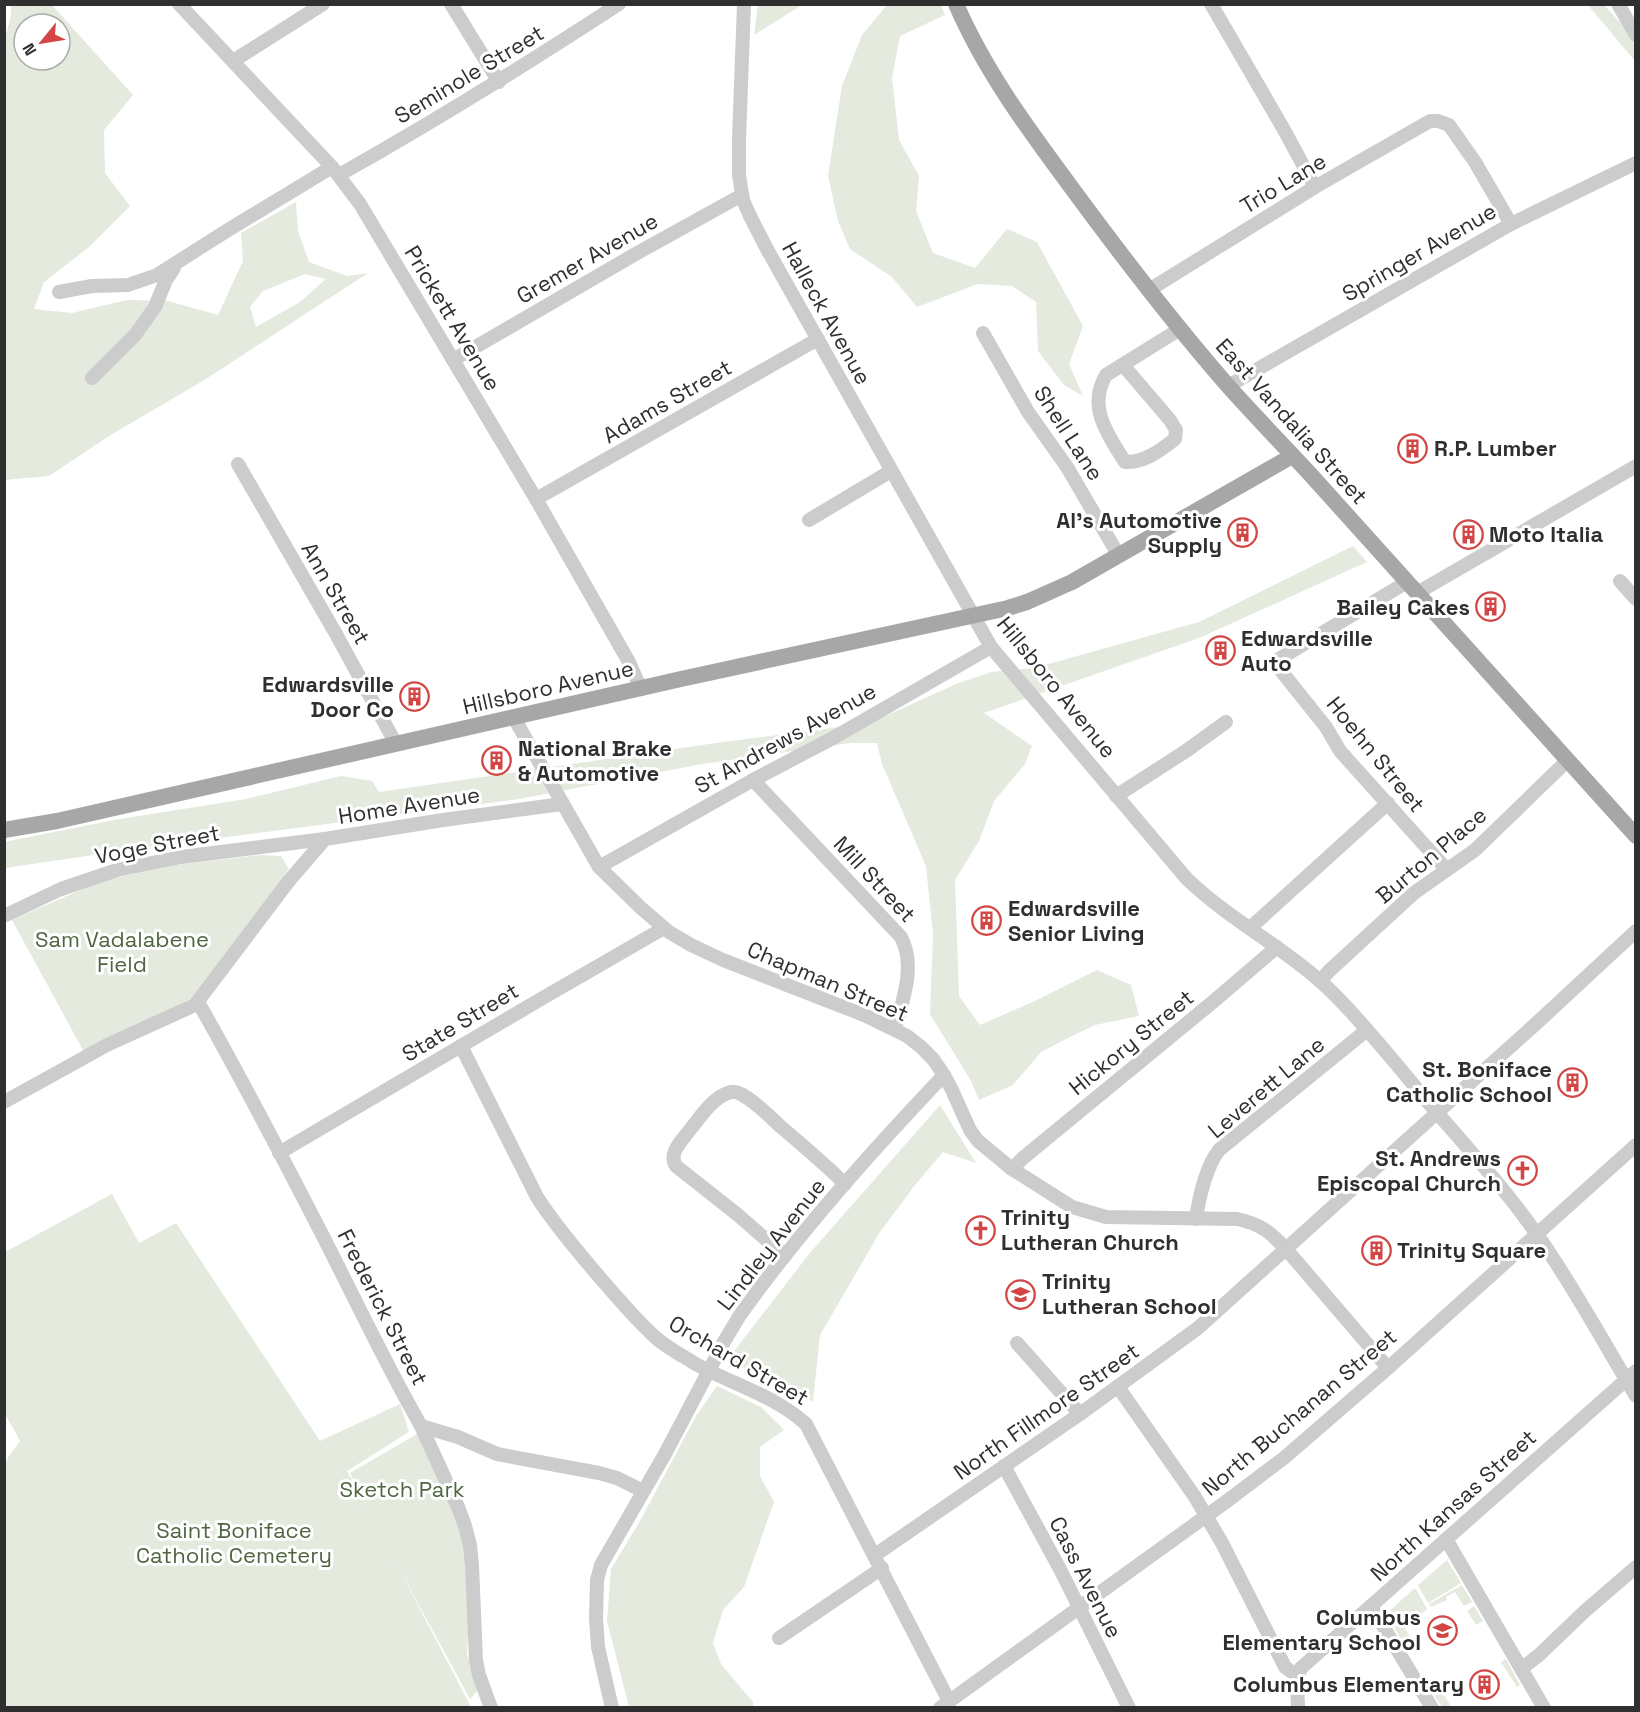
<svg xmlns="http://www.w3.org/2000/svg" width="1640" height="1712" font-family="'Space Grotesk',sans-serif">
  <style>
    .green { fill: #e4eade; fill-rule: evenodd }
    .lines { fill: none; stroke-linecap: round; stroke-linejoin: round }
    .minor { stroke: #ccc; stroke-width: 14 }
    .major { stroke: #a7a7a7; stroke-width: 16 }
    .labels { text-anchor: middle; stroke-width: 6; stroke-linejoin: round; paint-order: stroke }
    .street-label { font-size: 22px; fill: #2f2f2f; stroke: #fff }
    .poi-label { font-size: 22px; font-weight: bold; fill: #2f2f2f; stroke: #fff; text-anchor: start }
    .park-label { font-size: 22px; fill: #4f6641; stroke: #fff }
  </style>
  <rect width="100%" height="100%" fill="#fff"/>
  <g class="green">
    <path d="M11,5H52L133,95L104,130L105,173L130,206L89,247L44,282L34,309L72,313L127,300L168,301L218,315L243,261L241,233L296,202L298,231L309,262L347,276L368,273L206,379L109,436L49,476L5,480V38L11,15ZM24,24H60V60H24ZM305,274L326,279L300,302L256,327L250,307L263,291Z"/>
    <polygon points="758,5 758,4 802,5 754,35"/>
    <polygon points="887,5 941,5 945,15 900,36 892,78 899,140 919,176 916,211 933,253 975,268 1007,229 1037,242 1083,326 1069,364 1083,396 1064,385 1038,351 1036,302 1012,286 978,284 917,307 892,277 850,249 838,221 828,176 842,86 862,35"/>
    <polygon points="1588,5 1604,5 1635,39 1635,61"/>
    <polygon points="1353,546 1367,562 1199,638 984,713 1032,746 1025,764 994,801 979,841 955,880 959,996 980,1025 1037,1000 1097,970 1131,985 1139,1016 1095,1025 1070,1037 1041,1052 1013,1085 979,1100 971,1081 930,1014 933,934 926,866 882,764 877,743 850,743 702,764 519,799 135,849 5,868 4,842 114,820 246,799 341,776 372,781 379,792 716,743 870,723 956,684 991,672 1034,668 1199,622"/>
    <polygon points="260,855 281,856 289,869 195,997 84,1052 12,920 101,881 175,865"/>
    <polygon points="940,1105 976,1163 943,1152 915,1185 880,1232 820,1335 813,1401 799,1398 728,1359 809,1254"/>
    <polygon points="112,1194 139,1243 176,1223 320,1441 400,1404 409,1432 347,1471 368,1508 350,1473 417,1434 437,1470 462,1529 467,1560 469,1615 467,1654 478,1690 470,1699 396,1563 471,1707 5,1707 4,1467 8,1457 20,1441 5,1414 5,1252"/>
    <polygon points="717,1386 761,1407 784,1430 760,1447 760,1476 774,1502 744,1587 723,1610 713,1643 721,1664 753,1702 753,1707 629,1707 607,1621 611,1569 640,1521 696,1416"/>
    <polygon points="1447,1560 1461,1583 1428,1603 1418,1585"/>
    <polygon points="1462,1585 1472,1602 1464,1606 1455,1592 1446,1597 1447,1600 1431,1607 1429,1604"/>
    <polygon points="1414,1589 1416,1589 1427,1609 1414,1620 1412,1617 1402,1623 1410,1637 1403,1643 1387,1613"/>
    <polygon points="1474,1606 1483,1621 1476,1625 1467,1611"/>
    <polygon points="1506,1659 1520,1685 1517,1687 1501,1662"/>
    <polygon points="1440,1688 1450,1705 1448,1707 1442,1707 1433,1693"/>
  </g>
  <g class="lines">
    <g class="minor">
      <polyline points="179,4 332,167 360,204 536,499 629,662 641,689"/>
      <polyline points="451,4 499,82"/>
      <path d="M744,4L739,139V175L743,200L750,216L768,251L991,647L1187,879C1233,923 1292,951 1337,997C1371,1032 1401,1070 1432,1107C1468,1148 1505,1189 1536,1233C1573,1285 1603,1342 1636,1396"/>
      <polyline points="1211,4 1283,128 1315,187"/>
      <polyline points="1618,4 1636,35"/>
      <polyline points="233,61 323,4"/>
      <path d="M339,175C435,121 527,64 619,4"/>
      <polyline points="1149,290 1315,187 1430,121 1438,121 1449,125 1475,162 1511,224"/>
      <polyline points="59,292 92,286 128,285 157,275 228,230 332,167"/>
      <polyline points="983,333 1028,412 1067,467 1119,556"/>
      <polyline points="453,360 639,252 742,195"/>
      <path d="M1123,365L1170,420L1176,430L1175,439C1161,450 1144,463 1125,462C1108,435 1087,407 1106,375L1180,329"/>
      <polyline points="92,378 135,335 155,307 166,280 174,268"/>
      <polyline points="1228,386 1511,224 1636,163"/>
      <polyline points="238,464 336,634 396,744"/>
      <polyline points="536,499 818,339"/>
      <polyline points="809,520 891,471"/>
      <polyline points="1620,581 1636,599"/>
      <polyline points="1407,582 1274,662 1326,727 1340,751 1447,870"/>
      <polyline points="1417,593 1636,466"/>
      <path d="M514,718L599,867L641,908L669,932L691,945L723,960L864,1015L907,1036L921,1047L933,1059L944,1075L952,1090L970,1130L978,1141L1012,1169L1072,1207L1106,1217L1237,1219C1261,1224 1270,1232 1286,1249L1388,1368"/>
      <path d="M753,780L901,937C916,966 903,999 895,1029"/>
      <polyline points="1116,796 1186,751 1226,722"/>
      <polyline points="599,867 753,780 833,738 991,647"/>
      <polyline points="4,916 61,889 117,870 181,857 325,839"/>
      <polyline points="1250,928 1388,803"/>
      <polyline points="1320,981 1329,971 1414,893 1475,850 1568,760"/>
      <path d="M198,1002C243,1081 285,1162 327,1244C358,1305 387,1367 421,1426L458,1437L497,1454L599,1473L617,1478L643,1491"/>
      <path d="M461,1046L537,1197C554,1224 575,1248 596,1273C615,1295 634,1318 655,1337C666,1347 681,1355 694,1363C731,1384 774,1395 806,1424L949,1701"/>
      <polyline points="4,1102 107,1045 195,1005 288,882 325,839 443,820 562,804"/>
      <polyline points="279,1153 541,999 664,928"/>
      <polyline points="1012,1169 1023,1158 1214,1001 1277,947"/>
      <path d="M1196,1219C1199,1198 1206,1167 1219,1150L1367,1030"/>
      <path d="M785,1256L738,1215L676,1166C668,1153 681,1142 689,1131C699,1119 712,1098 728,1093C732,1091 737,1092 741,1094C756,1102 768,1115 780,1126C802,1145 825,1164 845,1184"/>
      <polyline points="1017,1343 1080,1414"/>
      <polyline points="1118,1387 1195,1497 1222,1543 1285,1667 1297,1676"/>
      <polyline points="421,1426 458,1507 465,1526 470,1545 472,1565 476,1660 479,1675 491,1708"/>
      <polyline points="1004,1466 1061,1571 1129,1708"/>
      <polyline points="1446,1539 1544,1708"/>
      <polyline points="875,1555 1080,1414 1198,1328 1540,1020 1636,931"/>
      <polyline points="1371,1606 1432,1708"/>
      <polyline points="779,1638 882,1568"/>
      <polyline points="1521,1669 1539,1655 1585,1611 1636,1567"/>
      <path d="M612,1708L598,1647L596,1618L597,1580L601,1565L665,1454L725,1340L740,1315C801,1230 872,1151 944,1075"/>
      <polyline points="940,1708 1227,1501 1284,1458 1388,1368 1636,1145"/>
      <path d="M1298,1708C1298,1694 1295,1681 1301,1668L1636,1371"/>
    </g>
    <g class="major">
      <path d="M956,4C985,71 1028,129 1071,187C1121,255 1173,323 1229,387C1255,416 1283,445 1310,474C1419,594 1527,715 1636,836"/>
      <polyline points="4,830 57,821 681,679 1008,608 1027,602 1072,582 1292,456"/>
    </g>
  </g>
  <defs>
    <symbol id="building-ring" viewBox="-11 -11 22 22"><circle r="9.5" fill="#fff" stroke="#d24745" stroke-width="1.5"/><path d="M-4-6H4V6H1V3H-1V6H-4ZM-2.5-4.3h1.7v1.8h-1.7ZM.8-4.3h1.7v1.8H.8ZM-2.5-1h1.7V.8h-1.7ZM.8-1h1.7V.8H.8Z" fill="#d24745"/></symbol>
    <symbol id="church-ring" viewBox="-11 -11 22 22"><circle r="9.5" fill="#fff" stroke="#d24745" stroke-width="1.5"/><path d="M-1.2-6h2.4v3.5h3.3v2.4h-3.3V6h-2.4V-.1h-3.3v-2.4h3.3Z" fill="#d24745"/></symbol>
    <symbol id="school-ring" viewBox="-11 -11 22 22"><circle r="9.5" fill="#fff" stroke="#d24745" stroke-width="1.5"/><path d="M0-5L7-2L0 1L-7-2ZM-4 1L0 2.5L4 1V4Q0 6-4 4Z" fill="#d24745"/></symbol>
  </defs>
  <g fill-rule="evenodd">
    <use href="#building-ring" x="1396" y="432" width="33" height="33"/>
    <use href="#building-ring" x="1226" y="516" width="33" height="33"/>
    <use href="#building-ring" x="1452" y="518" width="33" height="33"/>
    <use href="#building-ring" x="1474" y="590" width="33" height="33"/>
    <use href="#building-ring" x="1204" y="634" width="33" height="33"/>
    <use href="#building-ring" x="398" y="680" width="33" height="33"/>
    <use href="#building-ring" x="480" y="744" width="33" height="33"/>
    <use href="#building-ring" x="970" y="904" width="33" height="33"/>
    <use href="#building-ring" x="1556" y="1066" width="33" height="33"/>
    <use href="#church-ring" x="1506" y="1154" width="33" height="33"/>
    <use href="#church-ring" x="964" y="1214" width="33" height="33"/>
    <use href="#building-ring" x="1360" y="1234" width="33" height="33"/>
    <use href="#school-ring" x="1004" y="1278" width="33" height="33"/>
    <use href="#school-ring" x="1426" y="1614" width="33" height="33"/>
    <use href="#building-ring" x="1468" y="1668" width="33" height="33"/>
  </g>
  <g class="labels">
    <g class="street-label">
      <text transform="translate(469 74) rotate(-31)" y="8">Seminole Street</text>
      <text transform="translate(1283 183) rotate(-31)" y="8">Trio Lane</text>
      <text transform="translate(1419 252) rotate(-30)" y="8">Springer Avenue</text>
      <text transform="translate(587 258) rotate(-30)" y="8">Gremer Avenue</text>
      <text transform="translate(827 313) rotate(61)" y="8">Halleck Avenue</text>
      <text transform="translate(453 318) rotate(59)" y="8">Prickett Avenue</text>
      <text transform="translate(667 401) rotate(-30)" y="8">Adams Street</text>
      <text transform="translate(1292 421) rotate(48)" y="8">East Vandalia Street</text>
      <text transform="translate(1069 433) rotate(57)" y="8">Shell Lane</text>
      <text transform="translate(336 593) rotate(60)" y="8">Ann Street</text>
      <text transform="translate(548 687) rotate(-13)" y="8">Hillsboro Avenue</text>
      <text transform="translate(1057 687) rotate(51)" y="8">Hillsboro Avenue</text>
      <text transform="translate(785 738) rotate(-29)" y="8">St Andrews Avenue</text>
      <text transform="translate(1376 754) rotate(51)" y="8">Hoehn Street</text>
      <text transform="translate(409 805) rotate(-9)" y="8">Home Avenue</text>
      <text transform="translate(157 844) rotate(-11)" y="8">Voge Street</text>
      <text transform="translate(1431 855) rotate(-40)" y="8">Burton Place</text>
      <text transform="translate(875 879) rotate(47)" y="8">Mill Street</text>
      <text transform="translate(828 981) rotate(23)" y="8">Chapman Street</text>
      <text transform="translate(460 1022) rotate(-31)" y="8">State Street</text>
      <text transform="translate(1131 1042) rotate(-39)" y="8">Hickory Street</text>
      <text transform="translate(1266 1087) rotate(-40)" y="8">Leverett Lane</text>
      <text transform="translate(771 1244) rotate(-52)" y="8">Lindley Avenue</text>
      <text transform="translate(383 1307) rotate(63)" y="8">Frederick Street</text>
      <text transform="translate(739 1360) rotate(30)" y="8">Orchard Street</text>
      <text transform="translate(1046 1411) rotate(-35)" y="8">North Fillmore Street</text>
      <text transform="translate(1299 1412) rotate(-40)" y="8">North Buchanan Street</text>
      <text transform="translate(1453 1505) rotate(-42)" y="8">North Kansas Street</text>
      <text transform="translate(1086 1577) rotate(63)" y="8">Cass Avenue</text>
    </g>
    <g class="poi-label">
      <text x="1434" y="456">R.P. Lumber</text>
      <text x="1222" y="528" text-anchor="end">Al's Automotive<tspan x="1222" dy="25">Supply</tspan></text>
      <text x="1489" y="542">Moto Italia</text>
      <text x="1470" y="615" text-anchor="end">Bailey Cakes</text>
      <text x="1241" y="646">Edwardsville<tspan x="1241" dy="25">Auto</tspan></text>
      <text x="394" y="692" text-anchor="end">Edwardsville<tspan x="394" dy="25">Door Co</tspan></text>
      <text x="518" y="756">National Brake<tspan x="518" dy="25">&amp; Automotive</tspan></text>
      <text x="1008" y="916">Edwardsville<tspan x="1008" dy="25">Senior Living</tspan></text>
      <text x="1552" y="1077" text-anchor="end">St. Boniface<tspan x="1552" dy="25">Catholic School</tspan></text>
      <text x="1501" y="1166" text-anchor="end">St. Andrews<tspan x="1501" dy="25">Episcopal Church</tspan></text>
      <text x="1001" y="1225">Trinity<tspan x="1001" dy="25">Lutheran Church</tspan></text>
      <text x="1397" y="1258">Trinity Square</text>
      <text x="1042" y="1289">Trinity<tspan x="1042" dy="25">Lutheran School</tspan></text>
      <text x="1421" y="1625" text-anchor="end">Columbus<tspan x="1421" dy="25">Elementary School</tspan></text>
      <text x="1464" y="1692" text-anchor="end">Columbus Elementary</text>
    </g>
    <g class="park-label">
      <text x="122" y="947">Sam Vadalabene<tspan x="122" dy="25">Field</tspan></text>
      <text x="402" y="1497">Sketch Park</text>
      <text x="234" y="1538">Saint Boniface<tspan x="234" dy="25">Catholic Cemetery</tspan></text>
    </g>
  </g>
  <rect width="1640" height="1712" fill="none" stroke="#2f2f2f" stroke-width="12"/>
  <g transform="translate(42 42) rotate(240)"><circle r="28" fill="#ffffff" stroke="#acacac" stroke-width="1.5"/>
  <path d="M0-4.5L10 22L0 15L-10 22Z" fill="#d24745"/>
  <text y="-9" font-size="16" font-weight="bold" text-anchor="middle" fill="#2f2f2f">N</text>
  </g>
</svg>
